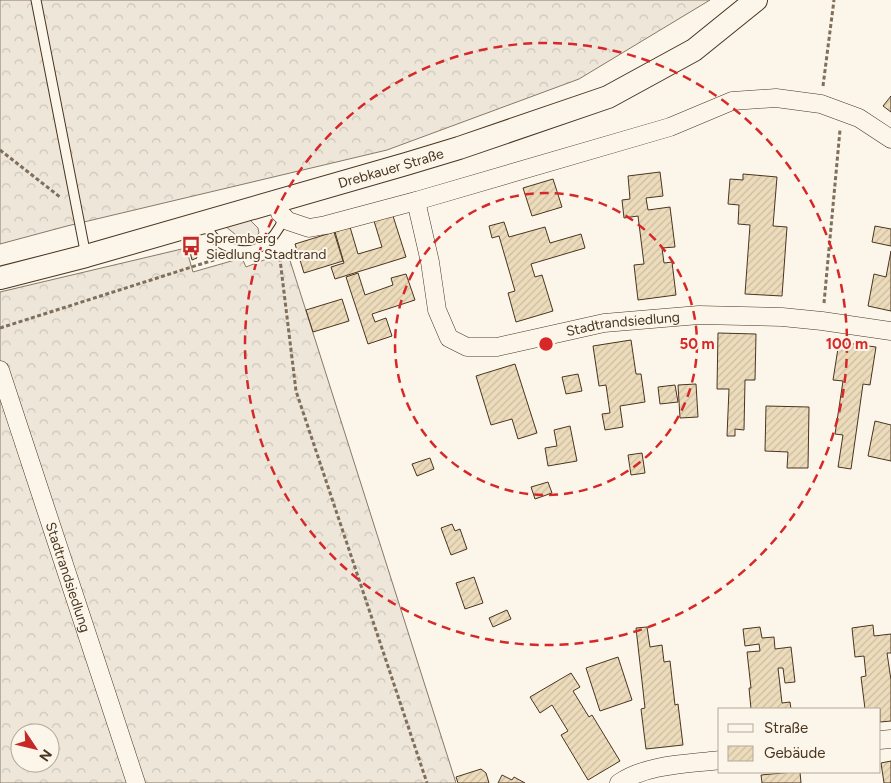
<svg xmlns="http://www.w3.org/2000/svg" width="891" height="783" font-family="Figtree,sans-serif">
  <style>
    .green { fill: #ede6d9; stroke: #887966 }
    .forest { fill: url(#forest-crowns); stroke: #887966; fill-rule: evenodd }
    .building { fill: url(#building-hatch); stroke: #4a3520 }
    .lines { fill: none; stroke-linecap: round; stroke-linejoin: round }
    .service-casing { stroke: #4a3520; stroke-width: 11 }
    .minor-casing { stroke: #4a3520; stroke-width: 19 }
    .tertiary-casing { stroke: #4a3520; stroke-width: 24 }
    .path { stroke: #7f6f5c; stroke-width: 3; stroke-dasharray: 4 2.5; stroke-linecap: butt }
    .service { stroke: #fbf6e9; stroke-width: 9 }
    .minor { stroke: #fbf6e9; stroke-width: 18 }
    .tertiary { stroke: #fbf6e9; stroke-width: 22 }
    .ring { fill: none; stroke: #d62828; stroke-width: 2.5; stroke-dasharray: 9 6 }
    .labels { text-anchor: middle; stroke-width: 4; stroke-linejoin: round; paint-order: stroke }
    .street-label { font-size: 14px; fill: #4a3520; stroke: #fbf6e9 }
    .poi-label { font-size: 14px; fill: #4a3520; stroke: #fbf6e9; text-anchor: start }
    .centre { fill: #d62828; stroke: #fbf6e9; stroke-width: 2.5 }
    .ring-label { font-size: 15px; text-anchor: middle; font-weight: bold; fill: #d62828; stroke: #fbf6e9; stroke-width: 4; stroke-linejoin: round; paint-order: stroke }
  </style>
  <defs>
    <pattern id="forest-crowns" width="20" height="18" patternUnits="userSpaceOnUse" patternTransform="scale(1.25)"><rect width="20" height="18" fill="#ede6d9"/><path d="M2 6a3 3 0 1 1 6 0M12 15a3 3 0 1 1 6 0" fill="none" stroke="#cdc6ba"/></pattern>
    <pattern id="building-hatch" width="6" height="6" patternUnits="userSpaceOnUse" patternTransform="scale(1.25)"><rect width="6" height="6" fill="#ecdcbc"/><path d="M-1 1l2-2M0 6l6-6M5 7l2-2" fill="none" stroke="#ccbda1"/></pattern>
  </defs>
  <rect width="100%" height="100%" fill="#fbf6e9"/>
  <polygon class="green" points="249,219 258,228 259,233 252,240 241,239 225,226"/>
  <g class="forest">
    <polygon points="0,0 710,0 579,79 387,150 67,226 0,244"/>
    <path d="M186,248L193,272L242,258L246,267L287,251L456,783H0V292ZM20,733H50V763H20Z"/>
  </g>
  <g class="building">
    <polygon points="891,96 891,112 883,106"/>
    <polygon points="660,172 663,196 646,198 648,210 670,207 675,247 662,248 664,263 672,262 676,295 638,300 634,265 644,264 638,216 624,218 622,200 630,199 628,176"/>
    <polygon points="743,174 777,177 773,226 787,227 782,296 745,294 750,225 738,224 739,205 728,204 730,179 743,180"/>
    <polygon points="553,179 562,207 532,216 523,188"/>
    <polygon points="393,216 406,257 335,279 331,267 344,263 335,232 350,227 358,254 382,247 374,221"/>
    <polygon points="504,222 509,237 545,227 550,243 581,234 585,248 531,264 535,277 542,275 553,311 516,322 508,293 515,291 499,236 492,238 489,226"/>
    <polygon points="875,226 891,229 891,246 872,242"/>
    <polygon points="334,232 343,261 304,273 295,244"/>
    <polygon points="194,247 197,258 192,260 189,248"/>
    <polygon points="891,251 891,311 868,306 874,274 886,277"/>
    <polygon points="358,273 365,295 393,285 391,278 406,274 415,300 372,314 375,322 386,318 392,336 368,344 346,277"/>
    <polygon points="342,299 349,321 313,332 306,310"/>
    <polygon points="718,333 756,334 755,380 745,380 744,430 735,429 735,436 727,436 729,389 717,389"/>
    <polygon points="631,340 636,374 641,374 645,402 620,406 623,427 605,430 602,414 610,413 606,385 599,386 593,346"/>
    <polygon points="839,342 876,347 870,385 863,384 851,469 838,467 843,435 835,434 843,381 833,380"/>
    <polygon points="515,364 537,433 518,439 512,419 491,425 476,376"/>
    <polygon points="578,374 582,391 566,394 562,377"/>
    <polygon points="696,384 698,417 680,418 678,385"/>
    <polygon points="675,385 678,402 660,404 658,387"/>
    <polygon points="766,406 809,407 808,468 787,468 788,452 765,451"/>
    <polygon points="875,421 891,425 891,461 868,456"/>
    <polygon points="570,426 577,461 548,466 545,448 557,446 554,430"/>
    <polygon points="642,453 645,473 631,475 628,455"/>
    <polygon points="430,458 434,469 417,476 412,464"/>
    <polygon points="548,482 552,493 535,499 531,487"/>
    <polygon points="452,524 455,531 460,529 467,549 451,555 441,528"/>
    <polygon points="474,577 483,603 465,609 456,583"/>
    <polygon points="507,610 511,619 493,627 489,618"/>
    <polygon points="873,625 874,636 891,634 891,653 887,653 891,680 891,721 880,722 880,709 865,709 861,677 866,676 864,656 855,657 852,628"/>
    <polygon points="647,627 650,647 662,645 664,662 670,661 675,705 678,704 683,745 646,749 641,709 645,708 636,628"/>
    <polygon points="760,627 762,638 774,637 775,649 791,647 795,682 785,683 783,668 778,668 782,703 790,702 791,709 751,709 749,688 751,688 747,652 760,651 759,644 745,646 743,629"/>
    <polygon points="618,657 632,700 600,711 586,668"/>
    <polygon points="571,673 580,687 573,691 589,717 592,715 620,761 588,780 561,735 568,731 552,705 540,713 530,697"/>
    <polygon points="891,761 891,783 884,783 881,763"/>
    <polygon points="481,769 486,773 489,783 458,783 456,777"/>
    <polygon points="793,772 800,772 801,783 762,783 761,775"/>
    <polygon points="502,775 512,780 514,777 525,783 498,783"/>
  </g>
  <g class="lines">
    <defs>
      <g id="service">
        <polyline points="36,0 86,256"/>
        <path d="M206,222C210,236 216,242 229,247C255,259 274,241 284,218"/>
      </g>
      <g id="minor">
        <polyline points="277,201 280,213 288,221 309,228 326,225 416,201 670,127 732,101 776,98 821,104 859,118 891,139"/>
        <path id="s1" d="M416,201L430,262L437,310L449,338L467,347H497L604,323L699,315L782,317L822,321L891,331"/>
        <path id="s2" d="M0,370L136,783"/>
        <polyline points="880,740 891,739"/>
        <path d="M619,783C647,764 687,764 720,760"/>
      </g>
      <g id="tertiary">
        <path id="s3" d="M0,278L86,256L406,164L459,148L608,97L694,50L756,0"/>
      </g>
    </defs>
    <use href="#service" class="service-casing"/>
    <use href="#minor" class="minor-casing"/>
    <use href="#tertiary" class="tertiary-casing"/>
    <g class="path">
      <polyline points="823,86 834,0"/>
      <polyline points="0,150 60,197"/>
      <polyline points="279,251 296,391 427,783"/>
      <polyline points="824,303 840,130"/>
      <polyline points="0,328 220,258"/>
    </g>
    <use href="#service" class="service"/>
    <use href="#minor" class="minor"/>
    <use href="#tertiary" class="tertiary"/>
  </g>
  <g class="ring">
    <circle cx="546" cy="344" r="151"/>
    <circle cx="546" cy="344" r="301"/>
  </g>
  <defs>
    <symbol id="bus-bare" viewBox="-9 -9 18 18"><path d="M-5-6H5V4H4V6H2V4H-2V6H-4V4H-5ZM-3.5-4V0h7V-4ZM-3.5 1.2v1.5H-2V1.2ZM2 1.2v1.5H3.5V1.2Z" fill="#c62828" stroke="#fbf6e9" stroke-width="2.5" paint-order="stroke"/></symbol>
  </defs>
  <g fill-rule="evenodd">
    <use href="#bus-bare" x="177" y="232" width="28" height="28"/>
  </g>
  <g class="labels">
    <g class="street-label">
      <text dy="5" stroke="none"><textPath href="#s3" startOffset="406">Drebkauer Straße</textPath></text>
      <text dy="5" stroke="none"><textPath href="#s1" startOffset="320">Stadtrandsiedlung</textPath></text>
      <text dy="5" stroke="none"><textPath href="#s2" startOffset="218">Stadtrandsiedlung</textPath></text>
    </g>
    <g class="poi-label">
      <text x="206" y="243">Spremberg<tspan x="206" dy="16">Siedlung Stadtrand</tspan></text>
    </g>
  </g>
  <circle cx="546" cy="344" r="8" class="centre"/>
  <g class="ring-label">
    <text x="697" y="349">50 m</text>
    <text x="847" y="349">100 m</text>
  </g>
  <rect x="718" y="708" width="162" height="65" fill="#fbf6e9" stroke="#b4a999"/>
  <rect x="728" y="724" width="25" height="8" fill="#fbf6e9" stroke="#b4a999"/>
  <text x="764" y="733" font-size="15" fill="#4a3520">Straße</text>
  <rect x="728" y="746" width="25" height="15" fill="url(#building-hatch)" stroke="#b4a999"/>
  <text x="764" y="758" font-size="15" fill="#4a3520">Gebäude</text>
  <g transform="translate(35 748) rotate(125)"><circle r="24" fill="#fbf6e9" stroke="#b4a999"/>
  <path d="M0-4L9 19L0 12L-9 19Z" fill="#c62828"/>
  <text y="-8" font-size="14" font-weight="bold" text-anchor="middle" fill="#4a3520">N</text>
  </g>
</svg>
